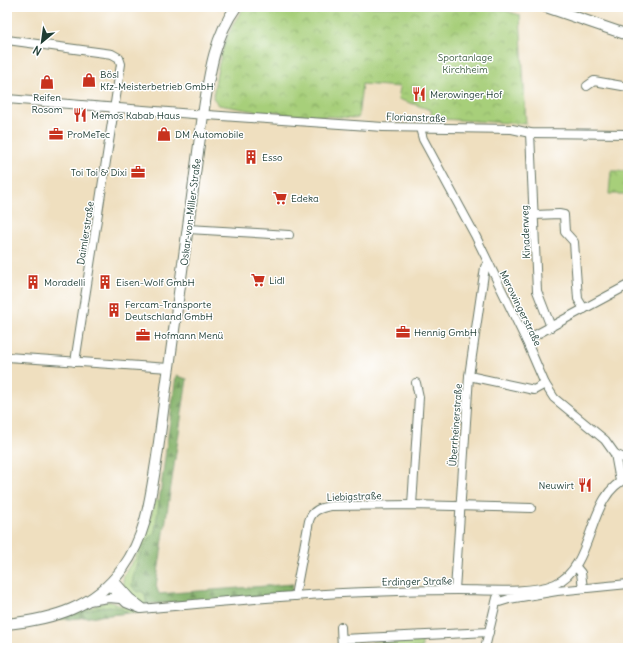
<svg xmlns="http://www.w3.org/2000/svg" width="635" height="655" font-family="Delius,sans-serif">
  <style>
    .grass { fill: #a7cf7a; stroke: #638657 }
    .forest { fill: url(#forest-firs); stroke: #52784f }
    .park { fill: url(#park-crowns); stroke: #638657 }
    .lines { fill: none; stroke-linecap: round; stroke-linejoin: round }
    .minor-casing { stroke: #687665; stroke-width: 10 }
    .major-casing { stroke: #687665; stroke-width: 12 }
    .minor { stroke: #fff; stroke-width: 8 }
    .major { stroke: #fff; stroke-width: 10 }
    .labels { text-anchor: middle; stroke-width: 3; stroke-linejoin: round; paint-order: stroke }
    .park-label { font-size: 10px; fill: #416246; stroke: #fff }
    .poi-label { font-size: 10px; fill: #1f3d34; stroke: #fff; text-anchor: start }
    .street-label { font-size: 10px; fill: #1f3d34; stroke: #fff }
  </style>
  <defs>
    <pattern id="forest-firs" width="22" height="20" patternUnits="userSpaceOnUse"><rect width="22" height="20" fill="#85b26a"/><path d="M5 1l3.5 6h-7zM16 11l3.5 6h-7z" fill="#6c9258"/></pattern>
    <pattern id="park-crowns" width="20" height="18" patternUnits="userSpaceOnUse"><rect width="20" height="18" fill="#a7cf7a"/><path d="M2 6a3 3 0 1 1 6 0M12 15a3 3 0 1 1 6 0" fill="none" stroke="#87a965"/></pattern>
  </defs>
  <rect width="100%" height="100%" fill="#fff"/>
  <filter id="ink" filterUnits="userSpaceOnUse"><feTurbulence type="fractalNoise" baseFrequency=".025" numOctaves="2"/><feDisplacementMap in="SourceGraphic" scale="8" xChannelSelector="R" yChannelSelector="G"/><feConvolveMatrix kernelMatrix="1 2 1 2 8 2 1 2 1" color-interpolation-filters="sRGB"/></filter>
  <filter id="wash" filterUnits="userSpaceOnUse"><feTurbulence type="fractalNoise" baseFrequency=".012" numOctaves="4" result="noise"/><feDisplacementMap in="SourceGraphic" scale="16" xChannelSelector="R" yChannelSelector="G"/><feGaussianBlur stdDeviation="0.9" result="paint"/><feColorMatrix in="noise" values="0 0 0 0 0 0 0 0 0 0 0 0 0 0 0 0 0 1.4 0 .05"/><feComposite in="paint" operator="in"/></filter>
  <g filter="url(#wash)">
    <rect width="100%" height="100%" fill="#efdfbf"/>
    <g class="grass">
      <path d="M155,500L160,501L155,532L147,541L141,591L146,594V606C138,601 124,593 123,582C122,573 131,565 135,558C145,539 150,521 155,500Z"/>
      <polygon points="108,601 139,612 56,620"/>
      <polygon points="422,640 422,648 372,648 372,642"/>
    </g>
    <g class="forest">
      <path d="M176,376L187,379L156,586L159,594L293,584L291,594L270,597L147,604L145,594L141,591L137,592L132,586C134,566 141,547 155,532Z"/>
      <polygon points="110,606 120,608 128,613 69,619 66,618 96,608"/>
    </g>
    <g class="park">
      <path d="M245,7H493L520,15L526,124L443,119L437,123H432L431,110L398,99L400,87L362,84L358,118L280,114V112L272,111L271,114L219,105L213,98C217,67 224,31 245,7Z"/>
      <polygon points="611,171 628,171 628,194 609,194"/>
    </g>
  </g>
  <g filter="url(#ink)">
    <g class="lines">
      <defs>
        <g id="minor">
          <polyline points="7,40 112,54 119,58 121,64 75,362"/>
          <polyline points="587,86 594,81 628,87"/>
          <polyline points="7,99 193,114 383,127 512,129 530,133 628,134"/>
          <polyline points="420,128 423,139 475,235 526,340 545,384 554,398 605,440 615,454 620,481"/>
          <polyline points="530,133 537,291 551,327"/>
          <polyline points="535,215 559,214 564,215 565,232 574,242 578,299 584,309"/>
          <polyline points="188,229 289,235"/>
          <polyline points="526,340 628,285"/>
          <polyline points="7,357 169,368"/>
          <polyline points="469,376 534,390 545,384"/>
          <polyline points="615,454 628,460"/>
          <polyline points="412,505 419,397 416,383"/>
          <polyline points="576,567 581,573 583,588"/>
          <polyline points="113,579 130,598 142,607"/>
          <path d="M108,585L126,603L141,609C226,601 312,593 398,591C418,590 438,590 458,590C484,590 531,594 555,584C596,566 586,494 628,478"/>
          <polyline points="455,590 469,376 485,267 489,264"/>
          <path d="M295,596L309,521C312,510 320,508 331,506L412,505L531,508"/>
          <polyline points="89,601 109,598 120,599"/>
          <polyline points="496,603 509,599 557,591 628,584"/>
          <polyline points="341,627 342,648"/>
          <polyline points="342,639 489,632"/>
          <polyline points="485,648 497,598"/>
        </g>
        <g id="major">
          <polyline points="546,7 628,35"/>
          <path d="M7,624C53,619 94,608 123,568C146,536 150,500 156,463C161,431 164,399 169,367C180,283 191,199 203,115C209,77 213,39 236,7"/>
        </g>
      </defs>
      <use href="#minor" class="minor-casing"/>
      <use href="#major" class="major-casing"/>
      <use href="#minor" class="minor"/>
      <use href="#major" class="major"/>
    </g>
  </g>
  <defs>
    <symbol id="shop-bare" viewBox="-9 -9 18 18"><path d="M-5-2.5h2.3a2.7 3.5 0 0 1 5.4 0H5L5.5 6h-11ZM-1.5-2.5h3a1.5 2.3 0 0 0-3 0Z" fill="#c8321e" stroke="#fff" stroke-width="2.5" paint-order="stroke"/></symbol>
    <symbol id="restaurant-bare" viewBox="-9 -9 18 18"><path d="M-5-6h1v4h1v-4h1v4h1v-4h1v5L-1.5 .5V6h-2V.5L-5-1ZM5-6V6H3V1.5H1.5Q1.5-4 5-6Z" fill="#c8321e" stroke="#fff" stroke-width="2.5" paint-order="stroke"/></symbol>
    <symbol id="office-bare" viewBox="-9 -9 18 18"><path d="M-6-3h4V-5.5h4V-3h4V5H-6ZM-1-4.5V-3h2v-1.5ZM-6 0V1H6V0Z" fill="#c8321e" stroke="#fff" stroke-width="2.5" paint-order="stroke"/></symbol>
    <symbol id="building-bare" viewBox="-9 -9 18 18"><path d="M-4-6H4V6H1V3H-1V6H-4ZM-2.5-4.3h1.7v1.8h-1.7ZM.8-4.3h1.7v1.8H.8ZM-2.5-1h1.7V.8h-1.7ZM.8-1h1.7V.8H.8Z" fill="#c8321e" stroke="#fff" stroke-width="2.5" paint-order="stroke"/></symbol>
    <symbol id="supermarket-bare" viewBox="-9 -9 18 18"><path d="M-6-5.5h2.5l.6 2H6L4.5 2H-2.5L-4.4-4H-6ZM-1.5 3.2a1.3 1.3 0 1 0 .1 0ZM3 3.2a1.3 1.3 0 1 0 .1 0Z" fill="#c8321e" stroke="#fff" stroke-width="2.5" paint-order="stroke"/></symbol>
  </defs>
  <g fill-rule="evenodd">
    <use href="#shop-bare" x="79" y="70" width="20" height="20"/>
    <use href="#shop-bare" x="37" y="72" width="20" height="20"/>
    <use href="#restaurant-bare" x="409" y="84" width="20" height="20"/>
    <use href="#restaurant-bare" x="70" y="105" width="20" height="20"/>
    <use href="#office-bare" x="46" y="124" width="20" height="20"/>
    <use href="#shop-bare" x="154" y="124" width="20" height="20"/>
    <use href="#building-bare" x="241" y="147" width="20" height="20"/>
    <use href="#office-bare" x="128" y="162" width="20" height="20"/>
    <use href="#supermarket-bare" x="270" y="188" width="20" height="20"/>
    <use href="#supermarket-bare" x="248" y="270" width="20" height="20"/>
    <use href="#building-bare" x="23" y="272" width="20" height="20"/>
    <use href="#building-bare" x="95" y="272" width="20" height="20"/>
    <use href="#building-bare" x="104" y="300" width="20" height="20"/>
    <use href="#office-bare" x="393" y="322" width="20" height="20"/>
    <use href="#office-bare" x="133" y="325" width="20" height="20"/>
    <use href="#restaurant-bare" x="575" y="475" width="20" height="20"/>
  </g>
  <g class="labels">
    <g class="park-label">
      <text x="465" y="61">Sportanlage<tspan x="465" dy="12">Kirchheim</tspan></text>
    </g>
    <g class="poi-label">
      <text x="100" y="78">Bösl<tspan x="100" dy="12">Kfz-Meisterbetrieb GmbH</tspan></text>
      <text x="430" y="98">Merowinger Hof</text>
      <text x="47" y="101" text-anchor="middle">Reifen<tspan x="47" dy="12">Rosom</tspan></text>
      <text x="91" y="119">Memos Kabab Haus</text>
      <text x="67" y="138">ProMeTec</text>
      <text x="175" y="138">DM Automobile</text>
      <text x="262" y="161">Esso</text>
      <text x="127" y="176" text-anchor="end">Toi Toi &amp; Dixi</text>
      <text x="291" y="202">Edeka</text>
      <text x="269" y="284">Lidl</text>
      <text x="44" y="286">Moradelli</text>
      <text x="116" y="286">Eisen-Wolf GmbH</text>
      <text x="125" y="308">Fercam-Transporte<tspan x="125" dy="12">Deutschland GmbH</tspan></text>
      <text x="414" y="336">Hennig GmbH</text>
      <text x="154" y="339">Hofmann Menü</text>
      <text x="574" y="489" text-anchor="end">Neuwirt</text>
    </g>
    <g class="street-label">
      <text transform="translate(416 117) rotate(2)" y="4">Florianstraße</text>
      <text transform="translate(190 212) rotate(-83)" y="4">Oskar-von-Miller-Straße</text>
      <text transform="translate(525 232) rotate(-92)" y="4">Kinaderweg</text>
      <text transform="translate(85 233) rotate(-81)" y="4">Daimlerstraße</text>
      <text transform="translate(521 308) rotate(64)" y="4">Merowingerstraße</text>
      <text transform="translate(455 425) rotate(-86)" y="4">Überrheinerstraße</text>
      <text transform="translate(354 496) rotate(-2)" y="4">Liebigstraße</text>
      <text transform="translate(417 581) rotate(-1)" y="4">Erdinger Straße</text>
    </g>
  </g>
  <rect width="635" height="655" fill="none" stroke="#fff" stroke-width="24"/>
  <g transform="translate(42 42) rotate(209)" stroke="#ffffff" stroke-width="3" paint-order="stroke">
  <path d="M0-3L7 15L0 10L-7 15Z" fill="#1f3d34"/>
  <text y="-6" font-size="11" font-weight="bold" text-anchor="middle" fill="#1f3d34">N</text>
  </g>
</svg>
